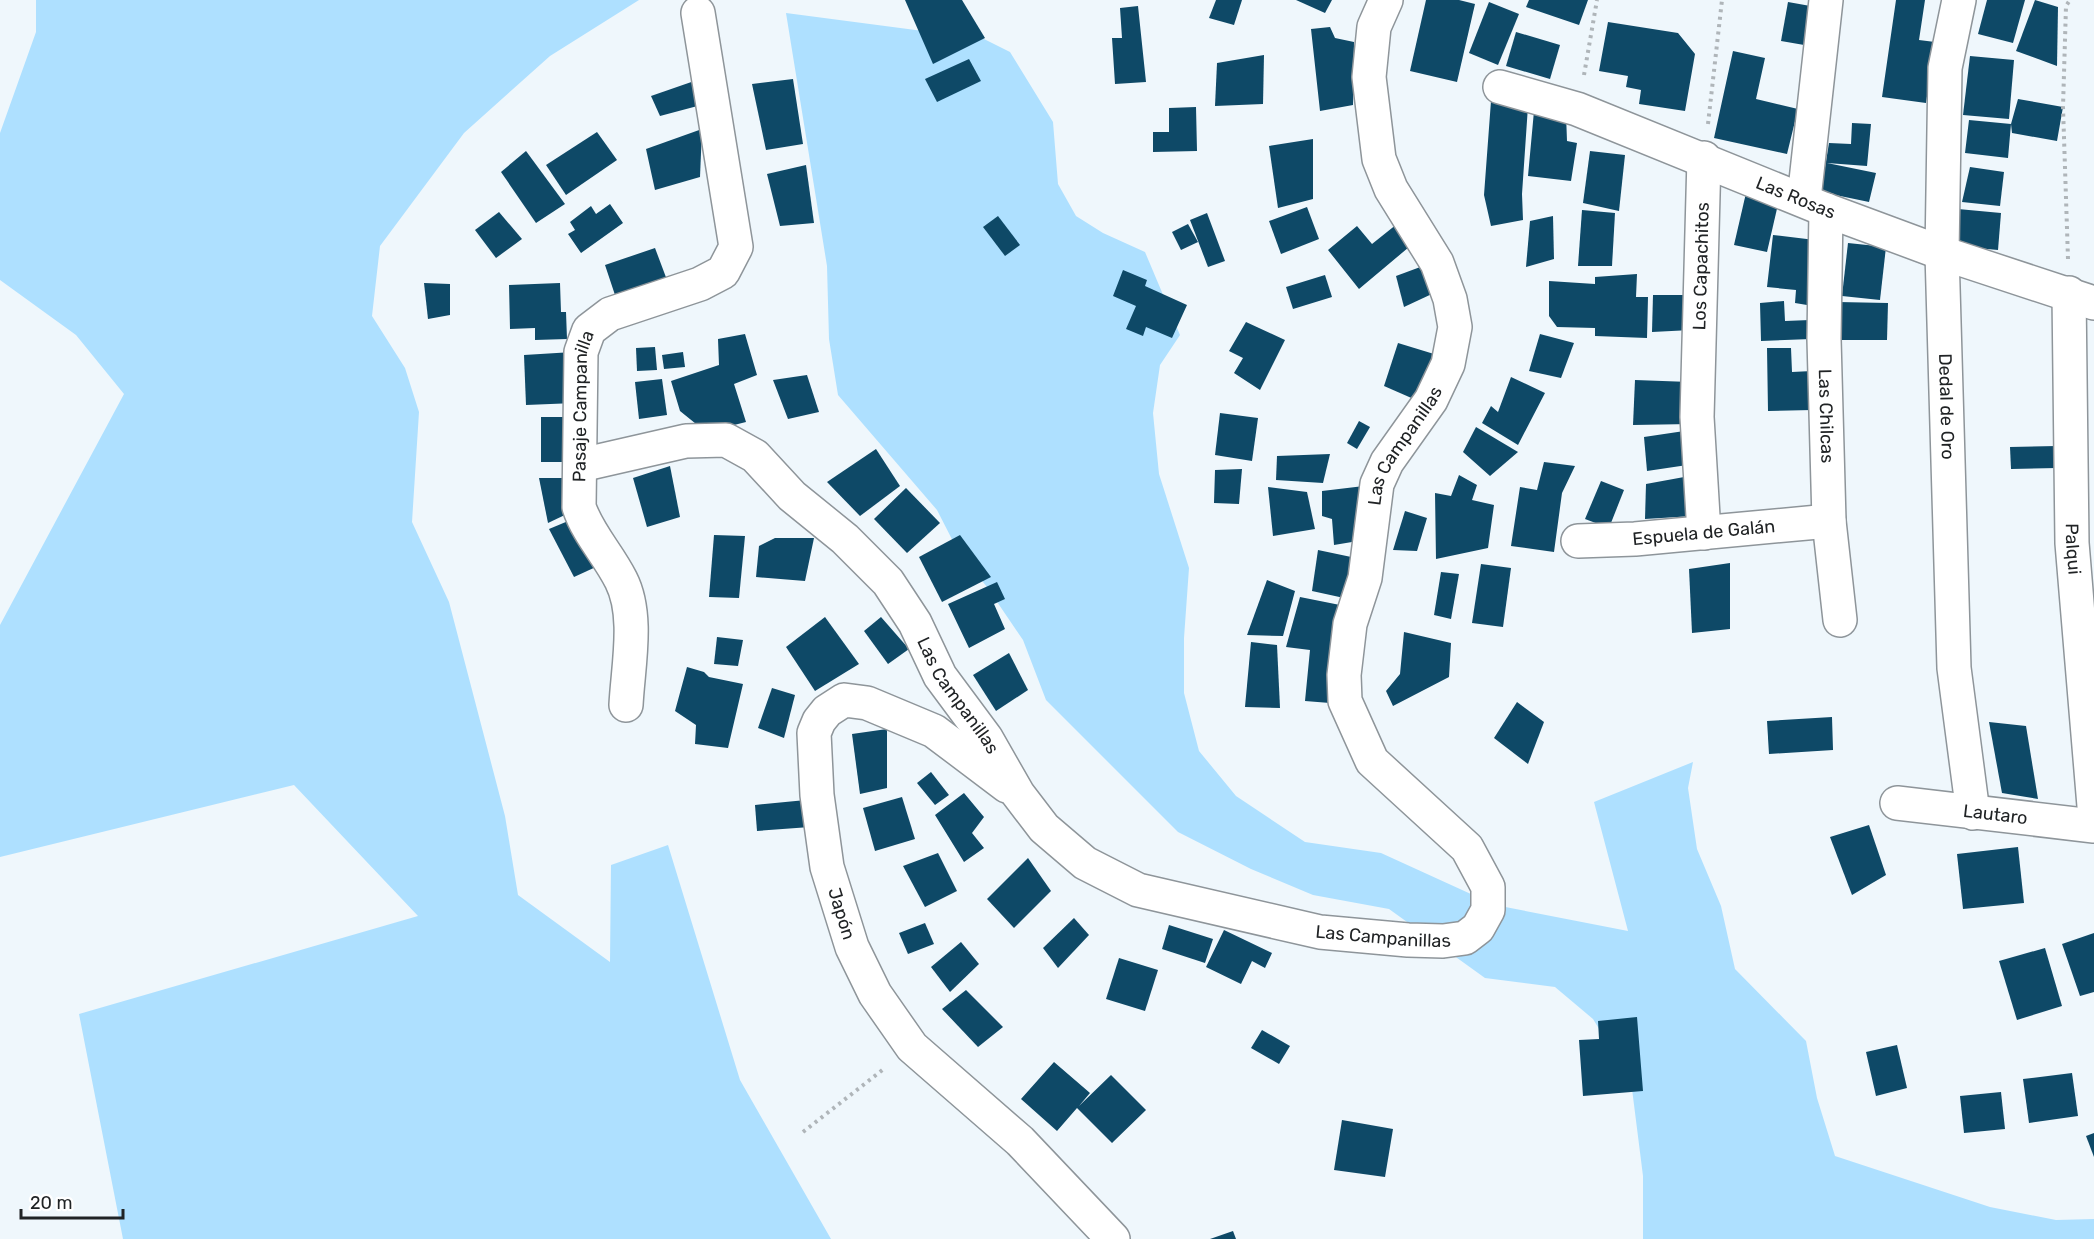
<svg xmlns="http://www.w3.org/2000/svg" width="2094" height="1239" font-family="Rubik,sans-serif">
  <style>
    .green { fill: #aee0ff }
    .building { fill: #0e4967 }
    .lines { fill: none; stroke-linecap: round; stroke-linejoin: round }
    .minor-casing { stroke: #8e959a; stroke-width: 36 }
    .path { stroke: #afb5b9; stroke-width: 4; stroke-dasharray: 3 4.5; stroke-linecap: butt }
    .minor { stroke: #fff; stroke-width: 33 }
    .labels { text-anchor: middle; stroke-width: 6; stroke-linejoin: round; paint-order: stroke }
    .street-label { font-size: 18px; fill: #202325; stroke: #fff }
  </style>
  <rect width="100%" height="100%" fill="#eff7fc"/>
  <g class="green">
    <polygon points="36,0 639,0 550,56 464,133 380,246 372,316 405,368 419,412 412,522 449,602 505,816 518,895 610,962 611,865 668,845 740,1080 831,1239 123,1239 79,1014 418,916 294,785 0,857 0,625 124,394 76,335 0,280 0,133 36,32"/>
    <polygon points="786,13 984,39 1010,52 1053,122 1058,184 1076,216 1103,233 1145,252 1180,335 1160,365 1153,413 1159,474 1189,568 1184,638 1184,693 1199,751 1236,796 1305,842 1381,853 1495,905 1628,931 1594,802 1693,762 1688,788 1697,849 1721,906 1735,969 1806,1041 1817,1098 1835,1156 1990,1207 2056,1220 2094,1219 2094,1239 1643,1239 1643,1176 1631,1081 1593,1019 1555,987 1485,978 1389,909 1313,895 1251,869 1178,832 1046,700 1023,640 987,587 958,551 937,510 838,395 829,339 827,266"/>
  </g>
  <g class="building">
    <polygon points="905,0 962,0 985,38 933,64"/>
    <polygon points="1216,0 1242,0 1234,25 1209,18"/>
    <polygon points="1296,0 1332,0 1325,13"/>
    <polygon points="1426,0 1459,0 1475,4 1457,82 1410,71"/>
    <polygon points="1529,0 1588,0 1579,25 1526,7"/>
    <polygon points="1896,0 1925,0 1919,40 1935,42 1926,103 1882,97"/>
    <polygon points="1987,0 2025,0 2013,43 1978,34"/>
    <polygon points="2035,0 2058,7 2057,66 2016,51"/>
    <polygon points="1489,2 1519,14 1498,65 1469,53"/>
    <polygon points="1788,2 1816,7 1810,46 1781,41"/>
    <polygon points="1138,6 1146,82 1115,84 1112,38 1122,38 1120,8"/>
    <polygon points="1608,22 1678,33 1695,54 1685,111 1639,104 1641,90 1626,87 1628,76 1599,71"/>
    <polygon points="1330,27 1335,38 1354,42 1353,105 1320,111 1311,29"/>
    <polygon points="1516,32 1560,45 1550,79 1506,66"/>
    <polygon points="1733,51 1765,58 1756,99 1798,109 1787,154 1714,138"/>
    <polygon points="1264,55 1263,104 1215,106 1217,63"/>
    <polygon points="1970,56 2014,60 2009,119 1963,115"/>
    <polygon points="969,59 981,81 937,102 925,79"/>
    <polygon points="700,79 705,104 660,116 651,96"/>
    <polygon points="793,79 803,144 766,150 752,84"/>
    <polygon points="2018,99 2063,107 2057,141 2012,133 2011,124 2008,158 1965,153 1969,120 2011,124"/>
    <polygon points="1491,101 1528,106 1522,194 1523,220 1491,226 1484,195"/>
    <polygon points="1196,107 1197,151 1153,152 1153,132 1169,132 1169,108"/>
    <polygon points="1534,111 1566,114 1567,141 1577,143 1571,181 1528,176"/>
    <polygon points="1852,123 1871,124 1867,166 1827,163 1876,173 1869,202 1821,192 1829,143 1851,144"/>
    <polygon points="702,129 700,177 655,190 646,149"/>
    <polygon points="597,132 617,160 566,195 546,165"/>
    <polygon points="1313,139 1313,199 1278,208 1269,146"/>
    <polygon points="526,151 565,204 536,223 501,172"/>
    <polygon points="1590,151 1625,155 1619,211 1583,203"/>
    <polygon points="806,165 814,223 780,226 767,174"/>
    <polygon points="1970,167 2004,172 2000,206 1962,202"/>
    <polygon points="1746,193 1779,200 1767,252 1734,245"/>
    <polygon points="610,204 623,223 581,253 568,234 575,230 570,222 591,206 596,214"/>
    <polygon points="1307,207 1319,239 1281,254 1269,221"/>
    <polygon points="1958,209 2001,213 1998,250 1955,246"/>
    <polygon points="1582,210 1615,213 1612,266 1578,266"/>
    <polygon points="499,212 522,239 496,258 475,230"/>
    <polygon points="1207,213 1225,261 1208,267 1190,220"/>
    <polygon points="998,216 1020,245 1005,256 983,227"/>
    <polygon points="1553,216 1554,259 1526,267 1530,221"/>
    <polygon points="1402,220 1415,242 1359,289 1328,250 1357,226 1372,244"/>
    <polygon points="1188,224 1198,242 1181,250 1172,232"/>
    <polygon points="1773,235 1815,240 1807,305 1795,303 1796,290 1767,287"/>
    <polygon points="1848,243 1886,247 1880,300 1842,296"/>
    <polygon points="655,248 667,280 616,298 605,265"/>
    <polygon points="1423,266 1434,293 1404,307 1396,276"/>
    <polygon points="1123,270 1147,280 1145,286 1187,305 1172,338 1146,327 1143,336 1126,329 1136,306 1113,296"/>
    <polygon points="1637,274 1636,297 1648,297 1647,338 1595,336 1595,328 1557,327 1549,316 1549,281 1595,284 1595,277"/>
    <polygon points="1325,275 1332,297 1293,309 1286,287"/>
    <polygon points="424,283 450,284 450,315 428,319"/>
    <polygon points="560,283 561,312 566,312 567,339 535,340 535,328 510,329 509,285"/>
    <polygon points="1653,295 1693,295 1691,330 1652,332"/>
    <polygon points="1784,301 1785,321 1810,320 1811,339 1761,341 1760,303"/>
    <polygon points="1838,302 1888,303 1887,340 1836,340"/>
    <polygon points="1246,322 1285,340 1260,390 1234,373 1243,358 1229,351"/>
    <polygon points="745,334 757,375 734,384 746,422 706,432 680,411 671,381 719,365 718,339"/>
    <polygon points="1540,334 1574,343 1561,378 1529,371"/>
    <polygon points="1398,343 1434,354 1416,400 1384,386"/>
    <polygon points="655,347 657,370 637,371 636,348"/>
    <polygon points="1767,348 1791,348 1792,372 1812,371 1812,410 1768,411"/>
    <polygon points="573,352 575,403 526,405 524,355"/>
    <polygon points="683,352 685,367 664,369 662,355"/>
    <polygon points="807,375 819,412 788,419 773,380"/>
    <polygon points="1511,377 1545,393 1518,445 1482,423 1491,406 1498,412"/>
    <polygon points="662,379 667,415 639,419 635,382"/>
    <polygon points="1635,380 1690,382 1691,424 1633,425"/>
    <polygon points="1220,413 1258,418 1252,461 1215,455"/>
    <rect x="541" y="417" width="33" height="45"/>
    <polygon points="1359,421 1370,427 1357,449 1347,443"/>
    <polygon points="1476,427 1518,452 1490,476 1463,452"/>
    <polygon points="1691,430 1694,464 1647,471 1644,437"/>
    <polygon points="2057,446 2057,468 2011,469 2010,447"/>
    <polygon points="876,449 900,486 860,516 827,482"/>
    <polygon points="1330,454 1323,483 1276,480 1277,456"/>
    <polygon points="1544,462 1575,466 1562,493 1554,552 1511,546 1520,487 1537,490"/>
    <polygon points="670,466 680,517 647,527 633,478"/>
    <polygon points="1242,469 1239,504 1214,503 1215,470"/>
    <polygon points="1459,475 1477,485 1472,500 1494,505 1488,548 1436,559 1435,493 1451,496"/>
    <polygon points="1695,475 1694,516 1645,519 1646,484"/>
    <polygon points="539,478 562,478 569,513 548,523"/>
    <polygon points="1601,481 1624,490 1609,528 1585,519"/>
    <polygon points="1364,486 1364,540 1334,545 1332,519 1322,516 1322,491"/>
    <polygon points="1268,487 1307,492 1315,529 1273,536"/>
    <polygon points="906,488 940,523 907,553 874,519"/>
    <polygon points="1405,511 1427,518 1417,551 1393,550"/>
    <polygon points="573,519 598,566 574,577 549,529"/>
    <polygon points="714,535 745,536 739,598 709,597"/>
    <polygon points="960,535 991,577 942,602 919,557"/>
    <polygon points="775,538 814,538 805,581 756,577 759,546"/>
    <polygon points="1318,550 1356,558 1344,598 1312,591"/>
    <polygon points="1730,563 1730,629 1692,633 1689,569"/>
    <polygon points="1481,564 1511,568 1503,627 1472,623"/>
    <polygon points="1441,572 1459,574 1451,619 1434,615"/>
    <polygon points="1267,580 1295,591 1283,636 1247,635"/>
    <polygon points="997,582 1005,599 994,604 1005,629 969,648 948,604"/>
    <polygon points="1300,597 1345,606 1330,703 1305,701 1310,650 1286,647"/>
    <polygon points="825,617 859,664 815,691 786,647"/>
    <polygon points="881,617 909,649 888,664 864,631"/>
    <polygon points="1404,632 1451,643 1449,677 1393,706 1386,691 1400,674"/>
    <polygon points="717,637 743,640 738,666 714,664"/>
    <polygon points="1251,642 1277,645 1280,708 1245,707"/>
    <polygon points="1009,653 1028,690 996,711 973,675"/>
    <polygon points="687,667 704,672 709,677 743,684 728,748 695,744 696,725 675,711"/>
    <polygon points="772,688 795,695 784,738 758,728"/>
    <polygon points="1517,702 1544,722 1528,764 1494,738"/>
    <polygon points="1832,717 1833,750 1769,754 1767,721"/>
    <polygon points="1989,722 2026,726 2038,799 2002,793"/>
    <polygon points="887,729 887,788 860,794 852,734"/>
    <polygon points="931,772 949,795 935,805 917,783"/>
    <polygon points="964,793 984,817 972,833 984,848 964,862 935,815"/>
    <polygon points="902,797 915,839 875,851 863,808"/>
    <polygon points="806,800 810,827 757,831 755,805"/>
    <polygon points="1869,825 1886,875 1852,895 1830,837"/>
    <polygon points="2018,847 2024,903 1963,909 1957,854"/>
    <polygon points="938,853 957,891 925,907 903,866"/>
    <polygon points="1028,858 1051,891 1014,928 987,899"/>
    <polygon points="1074,918 1089,935 1058,968 1043,948"/>
    <polygon points="925,923 934,944 908,954 899,933"/>
    <polygon points="1169,925 1213,939 1205,963 1162,949"/>
    <polygon points="1224,930 1272,953 1265,968 1252,961 1241,984 1206,967"/>
    <polygon points="2094,933 2094,992 2080,996 2062,944"/>
    <polygon points="961,942 979,964 950,992 931,967"/>
    <polygon points="2045,948 2062,1006 2017,1020 1999,961"/>
    <polygon points="1119,958 1158,970 1145,1011 1106,999"/>
    <polygon points="966,990 1003,1027 978,1047 942,1009"/>
    <polygon points="1637,1017 1643,1091 1583,1096 1579,1040 1599,1039 1598,1021"/>
    <polygon points="1262,1030 1290,1046 1279,1064 1251,1048"/>
    <polygon points="1897,1045 1907,1088 1876,1096 1866,1052"/>
    <polygon points="1054,1062 1090,1093 1079,1106 1111,1075 1146,1110 1112,1143 1077,1108 1057,1131 1021,1099"/>
    <polygon points="2072,1073 2078,1116 2029,1123 2023,1079"/>
    <polygon points="2001,1092 2005,1129 1964,1133 1960,1096"/>
    <polygon points="1342,1120 1393,1129 1385,1177 1334,1170"/>
    <polygon points="2094,1133 2094,1157 2086,1136"/>
    <polygon points="1233,1231 1236,1239 1210,1239"/>
  </g>
  <g class="lines">
    <defs>
      <g id="minor">
        <path id="s1" d="M1959,0L1945,68L1942,253L1954,668L1973,813"/>
        <path id="s2" d="M1500,87L1577,109L1826,210L1942,253L2094,303"/>
        <polyline points="1804,199 1826,0"/>
        <path id="s3" d="M1826,210L1824,339L1829,521L1840,620"/>
        <path id="s4" d="M2069,293L2072,543L2094,806"/>
        <path id="s5" d="M581,465L686,441L726,440L755,456L792,496L845,539L888,582L915,623L940,676L986,738L1018,794L1044,828L1085,863L1138,890L1320,932L1408,940L1443,941L1465,938L1478,928L1488,910V887L1467,848L1372,761L1345,701L1344,675L1350,624L1365,578L1377,484L1387,462L1431,400L1448,364L1455,327L1450,299L1437,263L1391,189L1379,159L1369,77L1374,27L1386,0"/>
        <path id="s6" d="M1704,533L1697,417L1704,158"/>
        <path id="s7" d="M1578,541L1635,539L1829,521"/>
        <path id="s8" d="M626,705C628,666 639,615 621,580C608,554 588,534 579,507L581,352L589,330L610,314L700,284L723,272L736,247L698,13"/>
        <path id="s9" d="M1007,786L934,731L867,703L844,700L827,711L819,721L814,733L817,795L827,867L852,947L875,994L912,1047L1020,1141L1113,1239"/>
        <path id="s10" d="M1897,803L2094,826"/>
      </g>
    </defs>
    <use href="#minor" class="minor-casing"/>
    <g class="path">
      <polyline points="1584,75 1597,0"/>
      <polyline points="1708,124 1722,0"/>
      <polyline points="2068,259 2063,107 2066,6 2070,0"/>
      <polyline points="803,1132 885,1068"/>
    </g>
    <use href="#minor" class="minor"/>
  </g>
  <g class="labels">
    <g class="street-label">
      <text dy="6" stroke="none"><textPath href="#s2" startOffset="316">Las Rosas</textPath></text>
      <text dy="6" stroke="none"><textPath href="#s6" startOffset="267">Los Capachitos</textPath></text>
      <text dy="6" stroke="none"><textPath href="#s1" startOffset="408">Dedal de Oro</textPath></text>
      <text dy="6" stroke="none"><textPath href="#s8" startOffset="312">Pasaje Campanilla</textPath></text>
      <text dy="6" stroke="none"><textPath href="#s3" startOffset="206">Las Chilcas</textPath></text>
      <text dy="6" stroke="none"><textPath href="#s5" startOffset="1668">Las Campanillas</textPath></text>
      <text dy="6" stroke="none"><textPath href="#s7" startOffset="126">Espuela de Galán</textPath></text>
      <text dy="6" stroke="none"><textPath href="#s4" startOffset="256">Palqui</textPath></text>
      <text dy="6" stroke="none"><textPath href="#s5" startOffset="498">Las Campanillas</textPath></text>
      <text dy="6" stroke="none"><textPath href="#s10" startOffset="99">Lautaro</textPath></text>
      <text dy="6" stroke="none"><textPath href="#s9" startOffset="417">Japón</textPath></text>
      <text dy="6" stroke="none"><textPath href="#s5" startOffset="1020">Las Campanillas</textPath></text>
    </g>
  </g>
  <path d="M21 1209v9h102v-9" fill="none" stroke="#202325" stroke-width="3"/>
  <text x="30" y="1209" font-size="18" fill="#202325" stroke="#ffffff" stroke-width="4.5" paint-order="stroke">20 m</text>
</svg>
